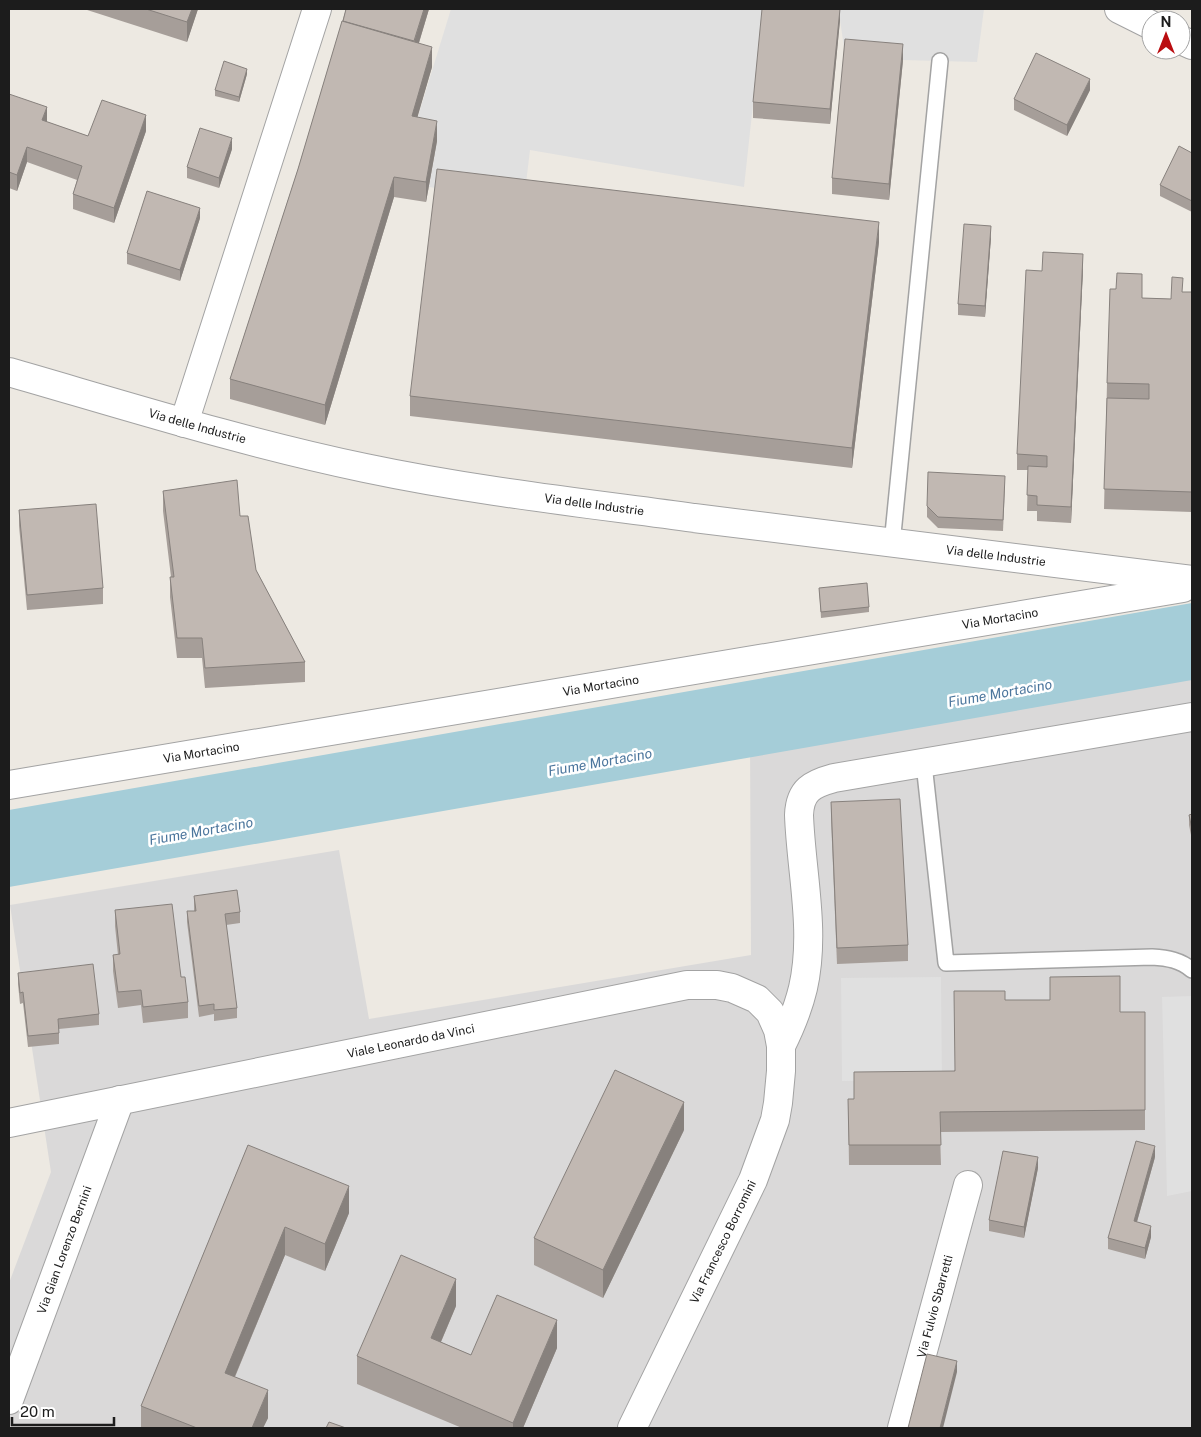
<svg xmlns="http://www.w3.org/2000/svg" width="1201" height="1437" font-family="'Public Sans',sans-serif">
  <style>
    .residential { fill: #dad9d9 }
    .parking { fill: #e0e0e0 }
    .water { fill: #a5cdd8 }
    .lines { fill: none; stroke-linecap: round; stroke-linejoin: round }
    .lane-casing { stroke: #a3a3a3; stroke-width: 18 }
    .street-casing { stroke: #a3a3a3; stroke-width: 30 }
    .lane { stroke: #fff; stroke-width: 15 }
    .street { stroke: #fff; stroke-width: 28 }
    .wall { fill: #a69e99 }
    .shaded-wall { fill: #87817d }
    .building { fill: #c1b8b2; stroke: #87817d }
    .labels { text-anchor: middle; stroke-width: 5; stroke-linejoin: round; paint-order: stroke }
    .street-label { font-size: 12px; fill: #1c1c1c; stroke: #fff }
    .water-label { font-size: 14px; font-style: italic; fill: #4c769d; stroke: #fff }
  </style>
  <rect width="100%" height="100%" fill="#ede9e2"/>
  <polygon class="residential" points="1192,660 1192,1428 9,1428 9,1283 51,1172 10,905 339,850 369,1019 751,955 750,736"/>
  <g class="parking">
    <polygon points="451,9 984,9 977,62 903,60 845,54 840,20 763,13 744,187 530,150 524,200 429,187 437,141 412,136"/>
    <polygon points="941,977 942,1080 842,1081 841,978"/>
    <polygon points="1192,996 1192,1191 1167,1196 1162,997"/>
  </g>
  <polygon class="water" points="1192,603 1192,680 9,887 9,810"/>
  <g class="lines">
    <defs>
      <g id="lane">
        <polyline points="892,544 940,61"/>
        <path d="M924,764L946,963L1152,957C1168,958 1180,960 1192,970"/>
      </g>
      <g id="street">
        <polyline points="1119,9 1151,25"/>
        <polyline points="1181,40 1192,45"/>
        <path id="s1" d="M9,372C127,406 245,443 365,468C474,491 584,503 694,518C860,539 1026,560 1192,580"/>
        <polyline points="184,423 317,9"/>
        <path id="s2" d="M9,785L1183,588"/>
        <path d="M781,1046C790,1028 798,1009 803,988C816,931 801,872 799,815C800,790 812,784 834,778L1192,717"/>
        <path id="s3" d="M9,1123L687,985H717L732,988L757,999L770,1012L778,1030L781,1046V1071L778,1103L775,1120L753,1180L632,1428"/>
        <path id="s4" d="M9,1400L120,1100"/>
        <path id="s5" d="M902,1428L968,1185"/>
      </g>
    </defs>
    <use href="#lane" class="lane-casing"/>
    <use href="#street" class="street-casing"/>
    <use href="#lane" class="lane"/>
    <use href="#street" class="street"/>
  </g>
  <g class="wall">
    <polygon points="84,9 198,9 187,42"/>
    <polygon points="346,9 429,9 419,43 432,67 417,117 437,141 426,202 394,197 325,425 230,399 230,379 298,169"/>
    <polygon points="840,9 840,20 830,124 753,118 753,102"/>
    <polygon points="903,60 889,200 832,194 832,178"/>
    <polygon points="247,74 239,102 215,96 215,90"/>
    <polygon points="1090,90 1067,136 1014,110 1014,99"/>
    <polygon points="9,94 47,122 88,136 146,131 114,223 73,209 73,194 77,180 27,162 17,191 9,188"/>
    <polygon points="232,149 219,188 187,178 187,167"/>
    <polygon points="1192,153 1192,212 1160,196 1160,185"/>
    <polygon points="200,218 180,281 127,264 127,253"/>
    <polygon points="991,237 985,317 958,315 958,304"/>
    <polygon points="879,242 852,468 410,416 410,396"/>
    <polygon points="1083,269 1071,523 1037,521 1037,511 1027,511 1028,470 1017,470 1017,454 1042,271"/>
    <polygon points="1116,289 1142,298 1171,299 1183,292 1192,292 1192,512 1104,509 1107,383"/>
    <polygon points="1005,486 1003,531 938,528 927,517 927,506"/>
    <polygon points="163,491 240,516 256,570 305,662 305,682 205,688 202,658 177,658 170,597 170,577 171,577 163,511"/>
    <polygon points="19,510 103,588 103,604 27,610 19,526"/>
    <polygon points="819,588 869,607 869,612 821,618"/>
    <polygon points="831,802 908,945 908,961 837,964 831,818"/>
    <polygon points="1192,814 1192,840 1189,825 1189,815"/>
    <polygon points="194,896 240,912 240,923 226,925 237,1008 237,1018 214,1021 214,1014 199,1017 187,922 187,911 194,911"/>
    <polygon points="115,910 181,977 188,1002 188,1018 143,1023 141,1005 118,1008 113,971 113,955 118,955 115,926"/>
    <polygon points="18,973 99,1014 99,1025 59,1029 59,1044 28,1047 23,1003 20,1004 18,984"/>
    <polygon points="1005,1000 1120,1012 1145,1012 1145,1130 940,1132 941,1165 849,1165 848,1099 854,1099 954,1071"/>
    <polygon points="684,1130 603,1298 534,1265 534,1238"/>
    <polygon points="248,1145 349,1213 325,1271 285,1255 235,1377 268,1418 263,1428 141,1428 141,1406"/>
    <polygon points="1155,1157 1137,1222 1151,1237 1145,1259 1108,1249 1108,1238"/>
    <polygon points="1038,1168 1024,1238 989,1231 989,1220"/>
    <polygon points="456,1306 441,1342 471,1355 557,1348 523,1428 462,1428 357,1384 357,1356"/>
  </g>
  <g class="shaded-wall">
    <polygon points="192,9 198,9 187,42 187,22"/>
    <polygon points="424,9 429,9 413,62 413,46"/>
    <polygon points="840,9 840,20 830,124 830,109"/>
    <polygon points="903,44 903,60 889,200 889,184"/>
    <polygon points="432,47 432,67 412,136 412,116"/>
    <polygon points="247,69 247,74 239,102 239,97"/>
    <polygon points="1090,79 1090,90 1067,136 1067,125"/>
    <polygon points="47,107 47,123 42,120"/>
    <polygon points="146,115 146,131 114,223 114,208"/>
    <polygon points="437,121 437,141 426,202 426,182"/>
    <polygon points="232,138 232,149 219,188 219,178"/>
    <polygon points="27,147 27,162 17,191 17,175"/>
    <polygon points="394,177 394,197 325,425 325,405"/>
    <polygon points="200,208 200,218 180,281 180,270"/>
    <polygon points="879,222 879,242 852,468 852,448"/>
    <polygon points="991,226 991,237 985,317 985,306"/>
    <polygon points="1083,254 1083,269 1071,523 1071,507"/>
    <polygon points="684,1102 684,1130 603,1298 603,1270"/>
    <polygon points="1155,1146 1155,1157 1134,1232 1134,1221"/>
    <polygon points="1038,1157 1038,1168 1024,1238 1024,1227"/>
    <polygon points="349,1186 349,1213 325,1271 325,1244"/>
    <polygon points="1151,1226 1151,1237 1145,1259 1145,1248"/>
    <polygon points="285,1227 285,1255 225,1400 225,1373"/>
    <polygon points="456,1279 456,1306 431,1365 431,1338"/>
    <polygon points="557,1320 557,1348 523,1428 513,1428 513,1423"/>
    <polygon points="957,1361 957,1372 943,1428 940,1428"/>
    <polygon points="268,1390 268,1418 263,1428 252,1428"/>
  </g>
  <g class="building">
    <polygon points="146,9 192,9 187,22"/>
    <polygon points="346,9 424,9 414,41 343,21"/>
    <polygon points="762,9 840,9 830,109 753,102"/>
    <polygon points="342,21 432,47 412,116 437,121 426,182 394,177 325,405 230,379 298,169"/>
    <polygon points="845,39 903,44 889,184 832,178"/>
    <polygon points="1036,53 1090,79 1067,125 1014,99"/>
    <polygon points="224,61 247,69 239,97 215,90"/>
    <polygon points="9,94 47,107 42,120 88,136 102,100 146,115 114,208 73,194 82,166 27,147 17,175 9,172"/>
    <polygon points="200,128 232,138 219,178 187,167"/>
    <polygon points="1179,146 1192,153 1192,201 1160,185"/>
    <polygon points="437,169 879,222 852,448 410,396"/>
    <polygon points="147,191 200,208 180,270 127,253"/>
    <polygon points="964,224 991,226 985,306 958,304"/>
    <polygon points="1043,252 1083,254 1071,507 1037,505 1037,496 1027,495 1028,466 1047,467 1047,456 1017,454 1026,270 1042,271"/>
    <polygon points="1117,273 1142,274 1142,298 1171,299 1172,277 1183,278 1182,292 1192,292 1192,492 1104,489 1107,398 1149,399 1149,384 1107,383 1110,289 1116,289"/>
    <polygon points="928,472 1005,476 1003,520 938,517 927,506"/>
    <polygon points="237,480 240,516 248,516 256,570 305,662 205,668 202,638 177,638 170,577 174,577 163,491"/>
    <polygon points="96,504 103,588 27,595 19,510"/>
    <polygon points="867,583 869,607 821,612 819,588"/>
    <polygon points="900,799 908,945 837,948 831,802"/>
    <polygon points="1192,814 1192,829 1189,815"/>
    <polygon points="237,890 240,912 225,914 237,1008 214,1010 214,1004 199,1006 187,911 196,911 194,896"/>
    <polygon points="172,904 181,977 185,977 188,1002 143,1007 141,990 118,992 113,955 120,954 115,910"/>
    <polygon points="93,964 99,1014 58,1019 59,1033 28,1036 23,992 20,993 18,973"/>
    <polygon points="1120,976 1120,1012 1145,1012 1145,1110 940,1112 941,1145 849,1145 848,1099 854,1099 854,1072 955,1071 954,991 1005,991 1005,1000 1050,1000 1050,977"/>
    <polygon points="615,1070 684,1102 603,1270 534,1238"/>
    <polygon points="1136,1141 1155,1146 1134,1221 1151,1226 1145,1248 1108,1238"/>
    <polygon points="248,1145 349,1186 325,1244 285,1227 225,1373 268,1390 252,1428 197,1428 141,1406"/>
    <polygon points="1003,1151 1038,1157 1024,1227 989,1220"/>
    <polygon points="401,1255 456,1279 431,1338 471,1355 497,1295 557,1320 513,1423 357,1356"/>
    <polygon points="927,1354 957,1361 940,1428 908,1428"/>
    <polygon points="329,1422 346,1428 326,1428"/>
  </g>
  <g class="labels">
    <g class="street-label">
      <text dy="4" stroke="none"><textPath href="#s1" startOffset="196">Via delle Industrie</textPath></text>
      <text dy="4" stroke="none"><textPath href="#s1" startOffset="601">Via delle Industrie</textPath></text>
      <text dy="4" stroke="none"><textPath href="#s1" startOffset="1006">Via delle Industrie</textPath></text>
      <text dy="4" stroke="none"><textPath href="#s2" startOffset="1005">Via Mortacino</textPath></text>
      <text dy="4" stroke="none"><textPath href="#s2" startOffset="600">Via Mortacino</textPath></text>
      <text dy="4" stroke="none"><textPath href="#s2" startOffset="195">Via Mortacino</textPath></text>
      <text dy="4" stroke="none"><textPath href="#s3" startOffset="410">Viale Leonardo da Vinci</textPath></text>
      <text transform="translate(723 1242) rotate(-64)" y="4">Via Francesco Borromini</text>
      <text dy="4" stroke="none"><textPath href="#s4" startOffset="160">Via Gian Lorenzo Bernini</textPath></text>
      <text dy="4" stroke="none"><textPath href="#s5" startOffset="126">Via Fulvio Sbarretti</textPath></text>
    </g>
    <g class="water-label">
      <text transform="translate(1000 693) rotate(-10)" y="5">Fiume Mortacino</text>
      <text transform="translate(600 762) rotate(-10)" y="5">Fiume Mortacino</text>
      <text transform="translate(201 831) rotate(-10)" y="5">Fiume Mortacino</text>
    </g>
  </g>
  <rect width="1201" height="1437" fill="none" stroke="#1c1c1c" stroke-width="20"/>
  <g transform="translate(1166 35)"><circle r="24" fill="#ffffff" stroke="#a4a4a4"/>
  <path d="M0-4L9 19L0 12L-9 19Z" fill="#ba0d10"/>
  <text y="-8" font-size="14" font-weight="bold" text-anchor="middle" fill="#1c1c1c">N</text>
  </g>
  <path d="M12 1417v8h102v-8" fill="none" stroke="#1c1c1c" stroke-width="2.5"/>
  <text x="20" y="1417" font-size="15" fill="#1c1c1c" stroke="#ffffff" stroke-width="4" paint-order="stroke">20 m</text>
</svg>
